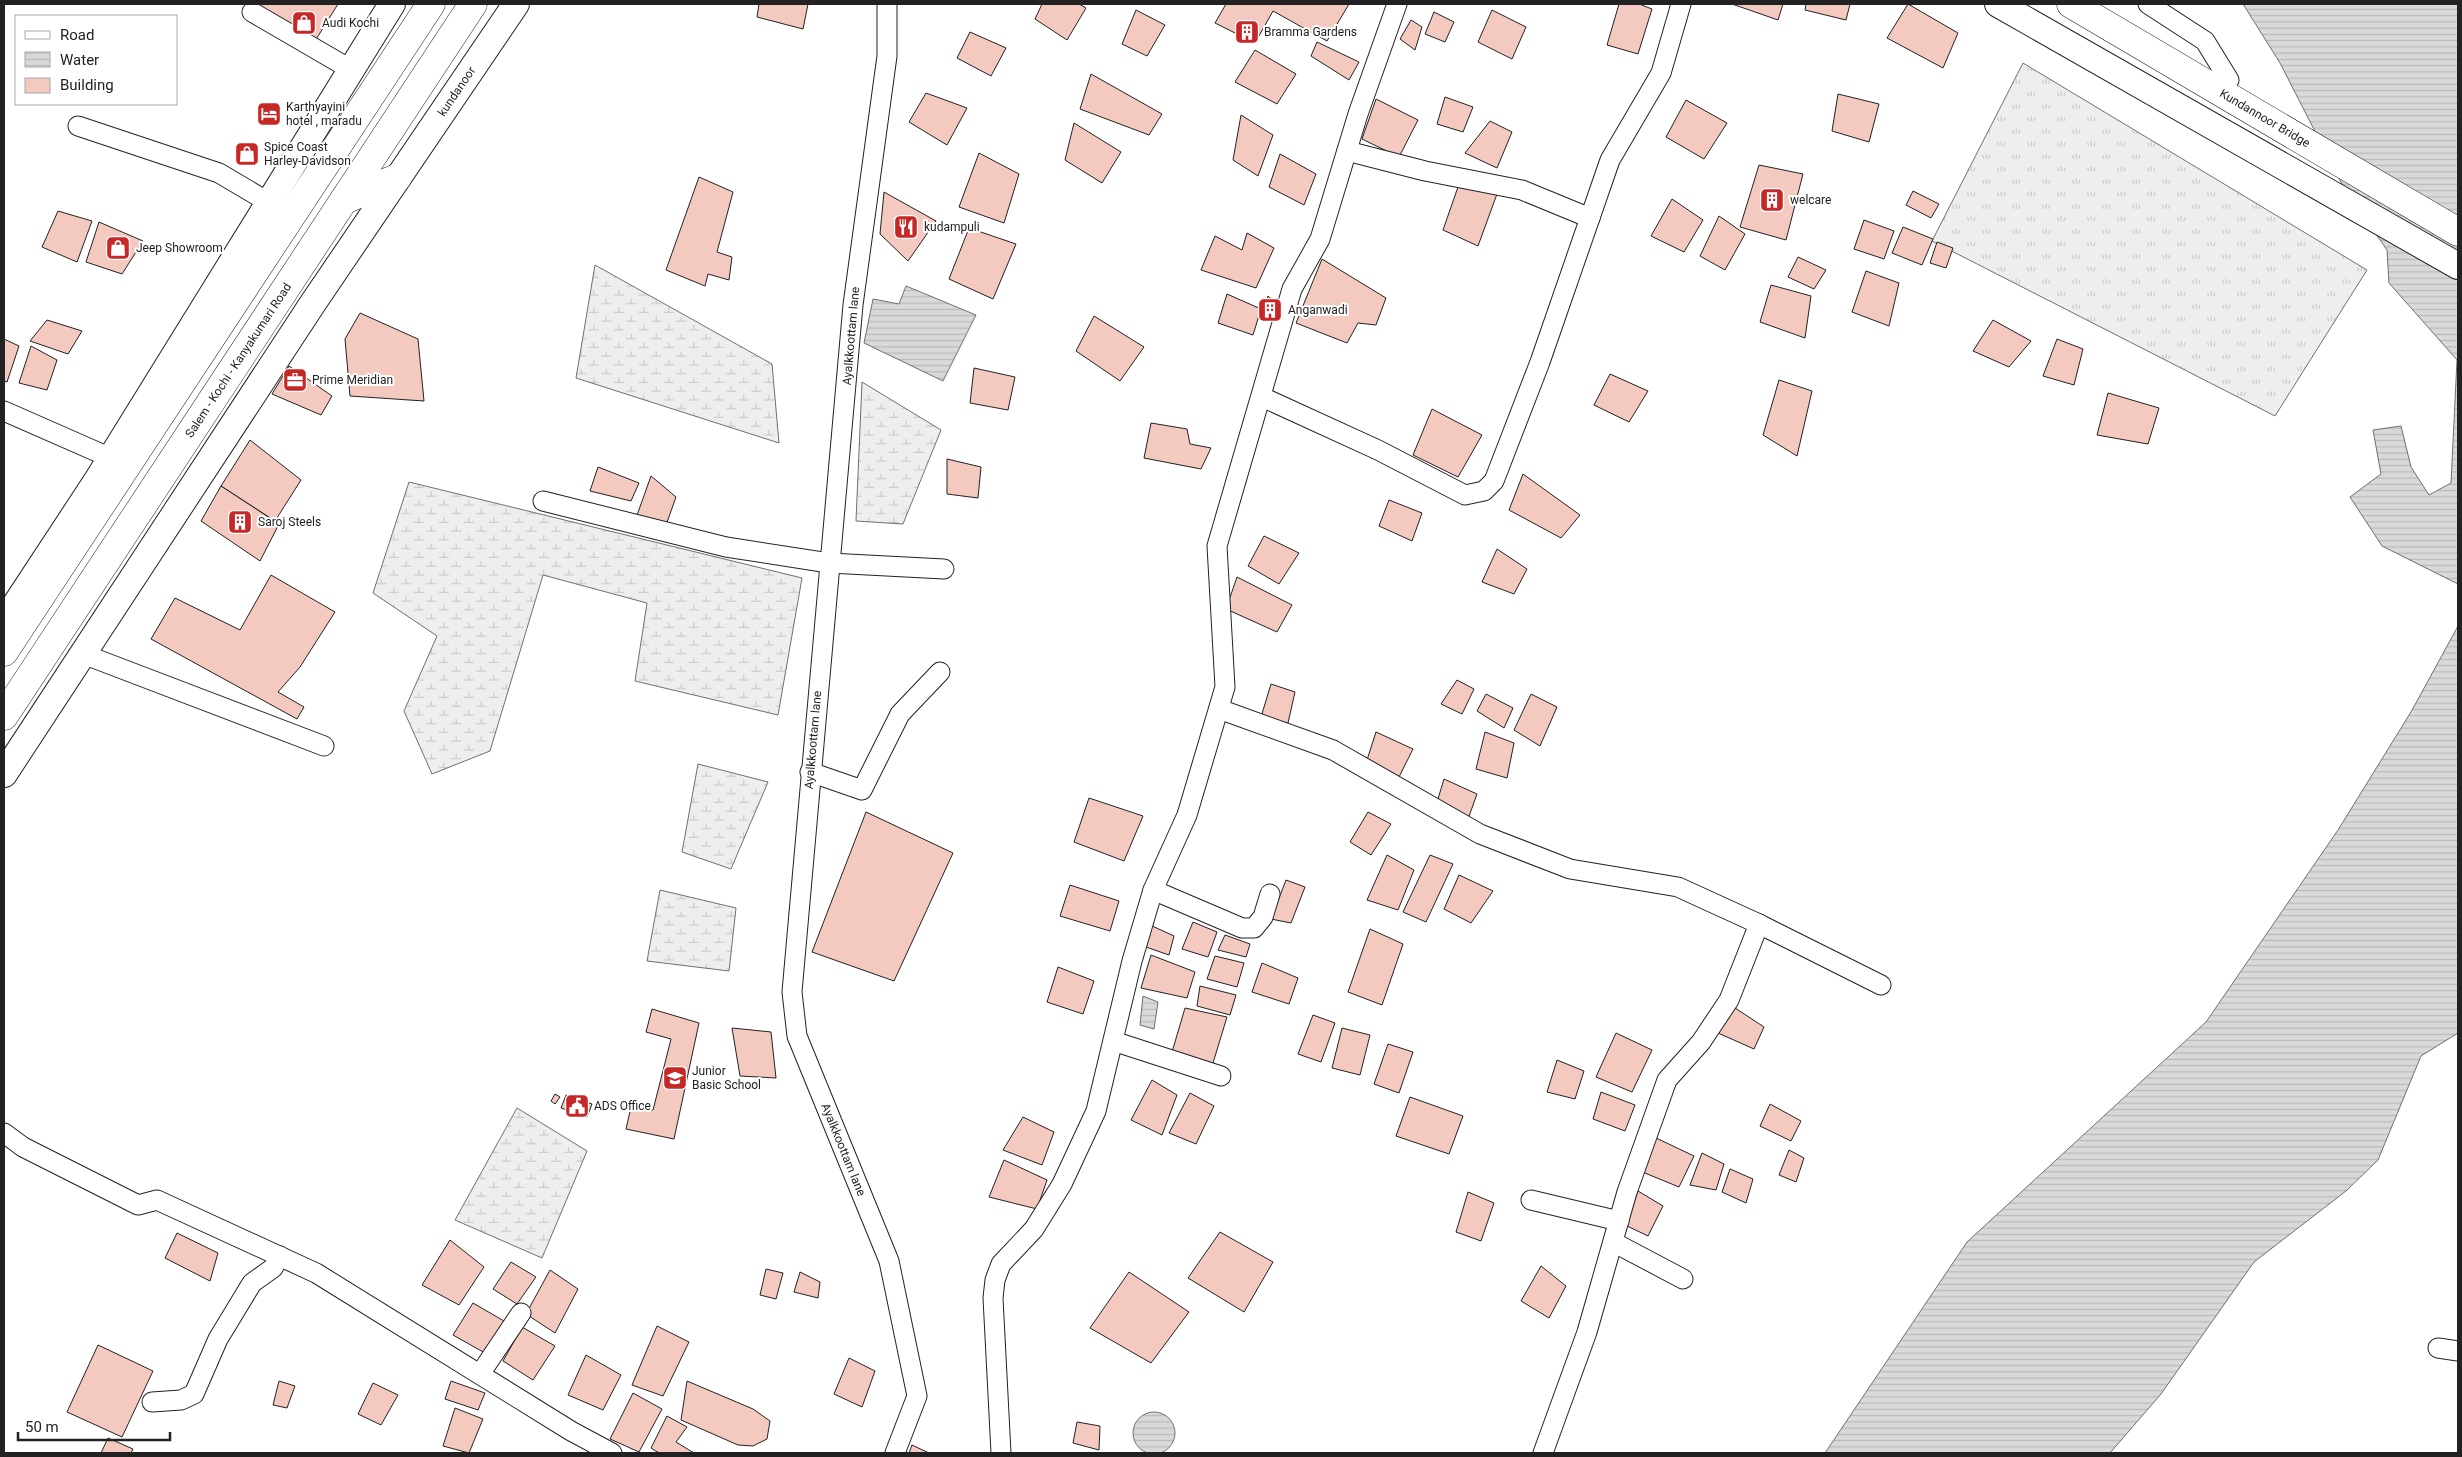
<svg xmlns="http://www.w3.org/2000/svg" width="2462" height="1457" font-family="Roboto,sans-serif">
  <style>
    .grass { fill: url(#grass-tufts); stroke: #6f6f6f }
    .wetland { fill: url(#wetland-marsh); stroke: #6f6f6f }
    .water { fill: url(#water-rules); stroke: #6f6f6f }
    .building { fill: #f3c9c0; stroke: #222 }
    .lines { fill: none; stroke-linecap: round; stroke-linejoin: round }
    .street-casing { stroke: #222; stroke-width: 21 }
    .secondary-casing { stroke: #222; stroke-width: 28 }
    .highway-casing { stroke: #222; stroke-width: 29 }
    .street { stroke: #fff; stroke-width: 19 }
    .secondary { stroke: #fff; stroke-width: 26 }
    .highway { stroke: #fff; stroke-width: 28 }
    .labels { text-anchor: middle; stroke-width: 4; stroke-linejoin: round; paint-order: stroke }
    .poi-label { font-size: 12px; fill: #222; stroke: #fff; text-anchor: start }
    .street-label { font-size: 12px; fill: #222; stroke: #fff }
  </style>
  <defs>
    <pattern id="grass-tufts" width="24" height="20" patternUnits="userSpaceOnUse" patternTransform="scale(1.25)"><rect width="24" height="20" fill="#eee"/><path d="M3 7l-1-3M5 7V3M7 7l1-3M15 17l-1-3M17 17v-4M19 17l1-3" fill="none" stroke="#ccc"/></pattern>
    <pattern id="wetland-marsh" width="20" height="14" patternUnits="userSpaceOnUse" patternTransform="scale(1.25)"><rect width="20" height="14" fill="#eee"/><path d="M1 5h8M5 5V1M11 12h8M15 12V8" fill="none" stroke="#ccc"/></pattern>
    <pattern id="water-rules" width="6" height="5" patternUnits="userSpaceOnUse" patternTransform="scale(1.25)"><rect width="6" height="5" fill="#d9d9d9"/><path d="M0 2.5h6" fill="none" stroke="#bababa"/></pattern>
  </defs>
  <rect width="100%" height="100%" fill="#fff"/>
  <polygon class="grass" points="2023,63 2367,270 2275,416 1932,241"/>
  <g class="wetland">
    <polygon points="595,265 772,364 779,443 576,378"/>
    <polygon points="862,382 941,430 903,524 856,521"/>
    <polygon points="409,482 802,578 778,715 635,681 647,603 543,575 490,751 432,774 404,711 437,636 373,593"/>
    <polygon points="698,764 768,782 731,869 682,852"/>
    <polygon points="660,890 736,908 729,971 647,961"/>
    <polygon points="517,1108 587,1151 542,1258 455,1220"/>
  </g>
  <g class="water">
    <polygon points="2243,4 2458,4 2458,584 2382,546 2350,497 2381,474 2373,430 2401,426 2411,467 2429,495 2451,483 2457,360 2389,283 2387,250 2344,188 2280,63"/>
    <polygon points="906,286 976,315 943,381 864,343 873,299 899,304"/>
    <polygon points="2458,626 2458,1033 2421,1056 2378,1160 2346,1191 2254,1262 2161,1394 2110,1453 1825,1453 1967,1242 2206,1022 2338,830 2411,712"/>
    <polygon points="1143,996 1158,1002 1154,1029 1140,1025"/>
    <circle cx="1154" cy="1433" r="21"/>
  </g>
  <g class="building">
    <polygon points="248,4 338,4 315,41"/>
    <polygon points="759,4 808,4 803,29 757,17"/>
    <polygon points="1042,4 1079,4 1086,8 1067,40 1035,19"/>
    <polygon points="1226,4 1349,4 1327,41 1273,11 1255,43 1215,23"/>
    <polygon points="1619,4 1639,4 1652,9 1638,54 1607,45"/>
    <polygon points="1732,4 1783,4 1778,20"/>
    <polygon points="1806,4 1850,4 1846,20 1805,10"/>
    <polygon points="1908,4 1958,33 1943,68 1887,38"/>
    <polygon points="1136,10 1165,25 1147,56 1122,44"/>
    <polygon points="1492,10 1526,27 1512,59 1478,42"/>
    <polygon points="1434,12 1454,22 1445,42 1425,34"/>
    <polygon points="1411,20 1422,27 1415,50 1400,39"/>
    <polygon points="970,32 1006,48 991,76 957,58"/>
    <polygon points="1317,42 1359,62 1349,80 1311,56"/>
    <polygon points="1255,50 1296,74 1277,104 1235,82"/>
    <polygon points="1091,74 1162,114 1149,135 1080,109"/>
    <polygon points="926,93 967,108 947,145 909,122"/>
    <polygon points="1838,94 1879,104 1869,142 1832,131"/>
    <polygon points="1445,97 1473,107 1463,132 1437,124"/>
    <polygon points="1376,99 1418,120 1399,157 1362,139"/>
    <polygon points="1686,100 1727,123 1704,159 1666,137"/>
    <polygon points="1241,115 1273,135 1258,176 1233,160"/>
    <polygon points="1490,121 1512,132 1497,168 1465,153"/>
    <polygon points="1074,123 1121,152 1102,183 1065,160"/>
    <polygon points="979,153 1019,174 1004,223 959,207"/>
    <polygon points="1280,154 1316,174 1304,205 1269,187"/>
    <polygon points="1759,165 1803,174 1786,240 1740,227"/>
    <polygon points="699,177 733,192 717,252 732,257 729,280 708,274 705,286 666,270"/>
    <polygon points="1459,184 1497,194 1478,246 1443,230"/>
    <polygon points="1913,191 1939,204 1931,218 1906,205"/>
    <polygon points="884,192 936,221 908,261 880,234"/>
    <polygon points="1672,199 1703,220 1684,252 1651,236"/>
    <polygon points="58,211 92,221 77,262 42,247"/>
    <polygon points="1719,216 1745,234 1725,270 1700,256"/>
    <polygon points="1864,220 1894,231 1884,259 1854,249"/>
    <polygon points="99,222 143,241 122,274 86,262"/>
    <polygon points="1903,227 1933,239 1922,265 1892,253"/>
    <polygon points="969,228 1016,244 993,299 949,279"/>
    <polygon points="1247,233 1274,248 1256,288 1201,270 1215,236 1242,250"/>
    <polygon points="1937,242 1953,248 1946,268 1930,263"/>
    <polygon points="1798,257 1826,270 1814,289 1788,277"/>
    <polygon points="1322,259 1386,298 1376,325 1358,323 1347,343 1296,323"/>
    <polygon points="1866,271 1899,283 1889,326 1852,312"/>
    <polygon points="1771,285 1811,296 1805,338 1760,322"/>
    <polygon points="1227,294 1261,309 1253,335 1218,323"/>
    <polygon points="1268,296 1278,305 1265,321 1264,314"/>
    <polygon points="360,313 418,339 424,401 350,396 345,339"/>
    <polygon points="1094,316 1144,347 1120,381 1076,351"/>
    <polygon points="47,320 82,331 68,354 30,341"/>
    <polygon points="1993,320 2031,341 2009,367 1973,351"/>
    <polygon points="4,339 19,346 7,382 4,381"/>
    <polygon points="2057,339 2083,349 2074,385 2043,376"/>
    <polygon points="31,346 57,360 47,390 19,383"/>
    <polygon points="289,366 332,396 321,415 272,394"/>
    <polygon points="974,368 1015,377 1008,410 970,403"/>
    <polygon points="1610,374 1648,391 1629,422 1594,405"/>
    <polygon points="1779,380 1812,391 1797,456 1763,435"/>
    <polygon points="2108,393 2159,408 2148,444 2097,435"/>
    <polygon points="1432,409 1482,435 1458,477 1413,455"/>
    <polygon points="1151,423 1187,429 1190,444 1211,448 1201,469 1144,458"/>
    <polygon points="250,440 301,480 275,521 221,486"/>
    <polygon points="947,459 981,467 978,498 947,494"/>
    <polygon points="598,467 639,483 631,501 590,491"/>
    <polygon points="1523,474 1580,515 1561,538 1509,510"/>
    <polygon points="651,476 676,497 665,528 636,518"/>
    <polygon points="221,486 279,524 260,561 201,521"/>
    <polygon points="1389,500 1422,513 1412,541 1379,526"/>
    <polygon points="1264,536 1299,553 1279,584 1248,566"/>
    <polygon points="1497,549 1527,569 1514,594 1482,582"/>
    <polygon points="271,575 335,612 300,667 278,692 304,707 297,719 151,639 175,598 240,630"/>
    <polygon points="1237,577 1292,605 1277,632 1226,609"/>
    <polygon points="1457,680 1474,689 1462,714 1441,704"/>
    <polygon points="1271,684 1295,692 1288,723 1261,717"/>
    <polygon points="1486,694 1513,708 1504,728 1477,711"/>
    <polygon points="1531,694 1557,707 1540,746 1514,730"/>
    <polygon points="1376,732 1413,749 1399,777 1366,763"/>
    <polygon points="1485,732 1514,743 1507,778 1476,769"/>
    <polygon points="1444,779 1477,794 1468,819 1437,802"/>
    <polygon points="1089,798 1143,816 1124,861 1074,842"/>
    <polygon points="866,812 953,853 894,981 812,952"/>
    <polygon points="1368,812 1391,824 1371,855 1350,842"/>
    <polygon points="1387,855 1414,870 1398,910 1367,900"/>
    <polygon points="1430,855 1453,864 1426,922 1403,912"/>
    <polygon points="1459,875 1493,891 1471,923 1444,909"/>
    <polygon points="1286,880 1305,887 1291,923 1271,919"/>
    <polygon points="1070,885 1119,901 1110,931 1060,916"/>
    <polygon points="1193,922 1217,932 1208,957 1182,949"/>
    <polygon points="1150,925 1174,936 1169,955 1143,946"/>
    <polygon points="1370,929 1403,944 1382,1005 1348,992"/>
    <polygon points="1225,935 1250,944 1246,957 1218,950"/>
    <polygon points="1151,955 1195,972 1187,998 1141,988"/>
    <polygon points="1215,956 1244,963 1237,987 1207,979"/>
    <polygon points="1262,963 1298,978 1289,1004 1252,992"/>
    <polygon points="1058,967 1094,981 1083,1014 1047,1002"/>
    <polygon points="1200,986 1236,995 1230,1015 1197,1006"/>
    <polygon points="1732,1006 1764,1027 1754,1049 1718,1033"/>
    <polygon points="1185,1008 1227,1017 1213,1063 1172,1052"/>
    <polygon points="652,1009 699,1023 674,1139 626,1129 631,1107 653,1110 671,1039 646,1032"/>
    <polygon points="1313,1015 1335,1023 1321,1062 1298,1054"/>
    <polygon points="732,1028 771,1032 776,1078 740,1076"/>
    <polygon points="1342,1028 1370,1035 1360,1075 1332,1068"/>
    <polygon points="1616,1033 1652,1050 1632,1092 1596,1077"/>
    <polygon points="1388,1044 1413,1052 1399,1093 1374,1084"/>
    <polygon points="1557,1060 1584,1071 1575,1099 1547,1092"/>
    <polygon points="1152,1080 1177,1095 1162,1135 1131,1120"/>
    <polygon points="1601,1092 1635,1105 1625,1131 1593,1119"/>
    <polygon points="1190,1093 1214,1106 1196,1144 1169,1133"/>
    <polygon points="555,1094 560,1097 555,1104 551,1101"/>
    <polygon points="566,1095 592,1104 587,1117 561,1108"/>
    <polygon points="1410,1097 1463,1116 1449,1154 1396,1136"/>
    <polygon points="1770,1104 1801,1121 1791,1141 1760,1126"/>
    <polygon points="1023,1117 1054,1132 1042,1165 1003,1150"/>
    <polygon points="1654,1137 1694,1156 1679,1187 1640,1171"/>
    <polygon points="1789,1150 1804,1158 1796,1182 1779,1175"/>
    <polygon points="1702,1153 1724,1164 1716,1190 1690,1185"/>
    <polygon points="1004,1160 1047,1180 1037,1209 989,1197"/>
    <polygon points="1730,1169 1753,1179 1746,1203 1722,1192"/>
    <polygon points="1638,1191 1663,1206 1648,1236 1625,1225"/>
    <polygon points="1468,1192 1494,1203 1481,1241 1456,1232"/>
    <polygon points="1220,1232 1273,1262 1244,1312 1188,1278"/>
    <polygon points="177,1233 218,1253 210,1281 165,1258"/>
    <polygon points="450,1240 484,1267 459,1305 422,1285"/>
    <polygon points="511,1262 536,1277 517,1304 493,1289"/>
    <polygon points="1541,1266 1566,1286 1549,1318 1521,1301"/>
    <polygon points="766,1269 783,1273 776,1299 760,1295"/>
    <polygon points="550,1270 578,1289 555,1333 526,1314"/>
    <polygon points="800,1272 820,1282 818,1298 794,1292"/>
    <polygon points="1129,1272 1189,1312 1151,1363 1090,1328"/>
    <polygon points="473,1303 504,1321 485,1353 453,1335"/>
    <polygon points="657,1326 689,1342 663,1396 632,1385"/>
    <polygon points="522,1327 555,1346 533,1380 503,1361"/>
    <polygon points="98,1345 153,1371 122,1437 67,1412"/>
    <polygon points="586,1355 621,1375 603,1410 568,1395"/>
    <polygon points="849,1358 875,1371 862,1407 834,1394"/>
    <polygon points="279,1381 295,1386 287,1408 273,1405"/>
    <polygon points="451,1381 485,1393 478,1410 445,1399"/>
    <polygon points="687,1381 753,1409 770,1421 767,1439 753,1446 738,1445 681,1420"/>
    <polygon points="373,1383 398,1395 381,1425 358,1414"/>
    <polygon points="633,1393 662,1409 639,1452 610,1439"/>
    <polygon points="455,1408 483,1419 469,1453 443,1446"/>
    <polygon points="667,1416 687,1427 676,1442 694,1453 659,1453 651,1448"/>
    <polygon points="1077,1422 1100,1426 1099,1450 1073,1443"/>
    <polygon points="108,1438 133,1449 131,1453 101,1453"/>
    <polygon points="912,1445 929,1453 909,1453"/>
  </g>
  <g class="lines">
    <defs>
      <g id="street">
        <path id="s1" d="M887,4V56L853,305L792,992L797,1036L889,1261L917,1396L895,1453"/>
        <polyline points="2148,4 2205,41 2229,80"/>
        <polyline points="252,12 350,69"/>
        <polyline points="78,126 219,173 268,202"/>
        <polyline points="1347,151 1425,171 1522,190 1590,218"/>
        <polyline points="1262,397 1378,450 1465,495 1484,491 1494,481 1540,362 1610,160 1661,73 1681,4"/>
        <polyline points="4,411 111,458"/>
        <polyline points="543,501 726,547 829,563 944,569"/>
        <polyline points="83,654 324,746"/>
        <polyline points="1219,709 1333,750 1480,834 1570,869 1678,887 1759,924 1729,1000 1701,1042 1667,1080 1627,1192 1587,1332 1543,1453"/>
        <polyline points="810,772 862,790 900,714 940,672"/>
        <polyline points="1153,890 1242,928 1254,928 1263,917 1270,894"/>
        <polyline points="1759,924 1881,985"/>
        <polyline points="1113,1041 1221,1076"/>
        <polyline points="4,1133 23,1147 138,1205 157,1200 316,1273 571,1431 612,1453"/>
        <polyline points="1531,1200 1619,1221"/>
        <polyline points="1613,1242 1683,1279"/>
        <polyline points="2438,1348 2458,1351"/>
        <polyline points="480,1374 521,1313"/>
        <polyline points="152,1402 181,1400 194,1394 218,1339 252,1283 273,1268 280,1256"/>
        <polyline points="1001,1453 993,1298 995,1280 1001,1264 1034,1229 1062,1184 1096,1111 1132,961 1153,890 1187,815 1225,687 1217,546 1292,289 1320,239 1358,114 1397,4"/>
      </g>
      <g id="secondary">
        <polyline points="1998,4 2458,266"/>
        <polyline points="4,622 96,482 392,4"/>
        <path id="s2" d="M4,774L313,303L516,4"/>
      </g>
      <g id="highway">
        <path id="s3" d="M2071,4L2458,232"/>
        <polyline points="344,200 397,178"/>
        <polyline points="4,652 431,4"/>
        <path id="s4" d="M4,716L473,4"/>
      </g>
    </defs>
    <use href="#street" class="street-casing"/>
    <use href="#secondary" class="secondary-casing"/>
    <use href="#highway" class="highway-casing"/>
    <use href="#street" class="street"/>
    <use href="#secondary" class="secondary"/>
    <use href="#highway" class="highway"/>
  </g>
  <defs>
    <symbol id="shop-square" viewBox="-11 -11 22 22"><rect x="-9" y="-9" width="18" height="18" rx="4" fill="#c62828" stroke="#fff"/><path d="M-5-2.5h2.3a2.7 3.5 0 0 1 5.4 0H5L5.5 6h-11ZM-1.5-2.5h3a1.5 2.3 0 0 0-3 0Z" fill="#fff"/></symbol>
    <symbol id="building-square" viewBox="-11 -11 22 22"><rect x="-9" y="-9" width="18" height="18" rx="4" fill="#c62828" stroke="#fff"/><path d="M-4-6H4V6H1V3H-1V6H-4ZM-2.5-4.3h1.7v1.8h-1.7ZM.8-4.3h1.7v1.8H.8ZM-2.5-1h1.7V.8h-1.7ZM.8-1h1.7V.8H.8Z" fill="#fff"/></symbol>
    <symbol id="hotel-square" viewBox="-11 -11 22 22"><rect x="-9" y="-9" width="18" height="18" rx="4" fill="#c62828" stroke="#fff"/><path d="M-6-4.5h1.5V1H6V5H4.5V3h-9V5H-6ZM-4 0a1.8 1.8 0 1 1 3.6 0ZM.5 0V-2.5h3Q6-2.5 6 0Z" fill="#fff"/></symbol>
    <symbol id="restaurant-square" viewBox="-11 -11 22 22"><rect x="-9" y="-9" width="18" height="18" rx="4" fill="#c62828" stroke="#fff"/><path d="M-5-6h1v4h1v-4h1v4h1v-4h1v5L-1.5 .5V6h-2V.5L-5-1ZM5-6V6H3V1.5H1.5Q1.5-4 5-6Z" fill="#fff"/></symbol>
    <symbol id="office-square" viewBox="-11 -11 22 22"><rect x="-9" y="-9" width="18" height="18" rx="4" fill="#c62828" stroke="#fff"/><path d="M-6-3h4V-5.5h4V-3h4V5H-6ZM-1-4.5V-3h2v-1.5ZM-6 0V1H6V0Z" fill="#fff"/></symbol>
    <symbol id="school-square" viewBox="-11 -11 22 22"><rect x="-9" y="-9" width="18" height="18" rx="4" fill="#c62828" stroke="#fff"/><path d="M0-5L7-2L0 1L-7-2ZM-4 1L0 2.5L4 1V4Q0 6-4 4Z" fill="#fff"/></symbol>
    <symbol id="civic-square" viewBox="-11 -11 22 22"><rect x="-9" y="-9" width="18" height="18" rx="4" fill="#c62828" stroke="#fff"/><path d="M-.6-6.5H3V-4.5H.6V-3L4-1V1h2V6H-6V1h2V-1L-.6-3ZM-1.2 2.5V6h2.4V2.5Z" fill="#fff"/></symbol>
  </defs>
  <g fill-rule="evenodd">
    <use href="#shop-square" x="290" y="9" width="28" height="28"/>
    <use href="#building-square" x="1233" y="18" width="28" height="28"/>
    <use href="#hotel-square" x="255" y="100" width="28" height="28"/>
    <use href="#shop-square" x="233" y="140" width="28" height="28"/>
    <use href="#building-square" x="1758" y="186" width="28" height="28"/>
    <use href="#restaurant-square" x="892" y="213" width="28" height="28"/>
    <use href="#shop-square" x="104" y="234" width="28" height="28"/>
    <use href="#building-square" x="1256" y="296" width="28" height="28"/>
    <use href="#office-square" x="281" y="366" width="28" height="28"/>
    <use href="#building-square" x="226" y="508" width="28" height="28"/>
    <use href="#school-square" x="661" y="1064" width="28" height="28"/>
    <use href="#civic-square" x="563" y="1092" width="28" height="28"/>
  </g>
  <g class="labels">
    <g class="poi-label">
      <text x="322" y="27">Audi Kochi</text>
      <text x="1264" y="36">Bramma Gardens</text>
      <text x="286" y="111">Karthyayini<tspan x="286" dy="14">hotel , maradu</tspan></text>
      <text x="264" y="151">Spice Coast<tspan x="264" dy="14">Harley-Davidson</tspan></text>
      <text x="1790" y="204">welcare</text>
      <text x="924" y="231">kudampuli</text>
      <text x="136" y="252">Jeep Showroom</text>
      <text x="1288" y="314">Anganwadi</text>
      <text x="312" y="384">Prime Meridian</text>
      <text x="258" y="526">Saroj Steels</text>
      <text x="692" y="1075">Junior<tspan x="692" dy="14">Basic School</tspan></text>
      <text x="594" y="1110">ADS Office</text>
    </g>
    <g class="street-label">
      <text dy="4" stroke="none"><textPath href="#s2" startOffset="819">kundanoor</textPath></text>
      <text dy="4" stroke="none"><textPath href="#s3" startOffset="225">Kundannoor Bridge</textPath></text>
      <text transform="translate(851 336) rotate(-85)" y="4">Ayalkkoottam lane</text>
      <text dy="4" stroke="none"><textPath href="#s4" startOffset="426">Salem - Kochi - Kanyakumari Road</textPath></text>
      <text transform="translate(813 740) rotate(-85)" y="4">Ayalkkoottam lane</text>
      <text dy="4" stroke="none"><textPath href="#s1" startOffset="1160">Ayalkkoottam lane</textPath></text>
    </g>
  </g>
  <rect width="2462" height="1457" fill="none" stroke="#222222" stroke-width="10"/>
  <rect x="15" y="15" width="162" height="90" fill="#ffffff" stroke="#a7a7a7"/>
  <rect x="25" y="31" width="25" height="8" fill="#ffffff" stroke="#a7a7a7"/>
  <text x="60" y="40" font-size="15" fill="#222222">Road</text>
  <rect x="25" y="52" width="25" height="15" fill="url(#water-rules)" stroke="#a7a7a7"/>
  <text x="60" y="65" font-size="15" fill="#222222">Water</text>
  <rect x="25" y="78" width="25" height="15" fill="#f3c9c0" stroke="#a7a7a7"/>
  <text x="60" y="90" font-size="15" fill="#222222">Building</text>
  <path d="M18 1432v8h152v-8" fill="none" stroke="#222222" stroke-width="2.5"/>
  <text x="25" y="1432" font-size="15" fill="#222222" stroke="#ffffff" stroke-width="4" paint-order="stroke">50 m</text>
</svg>
